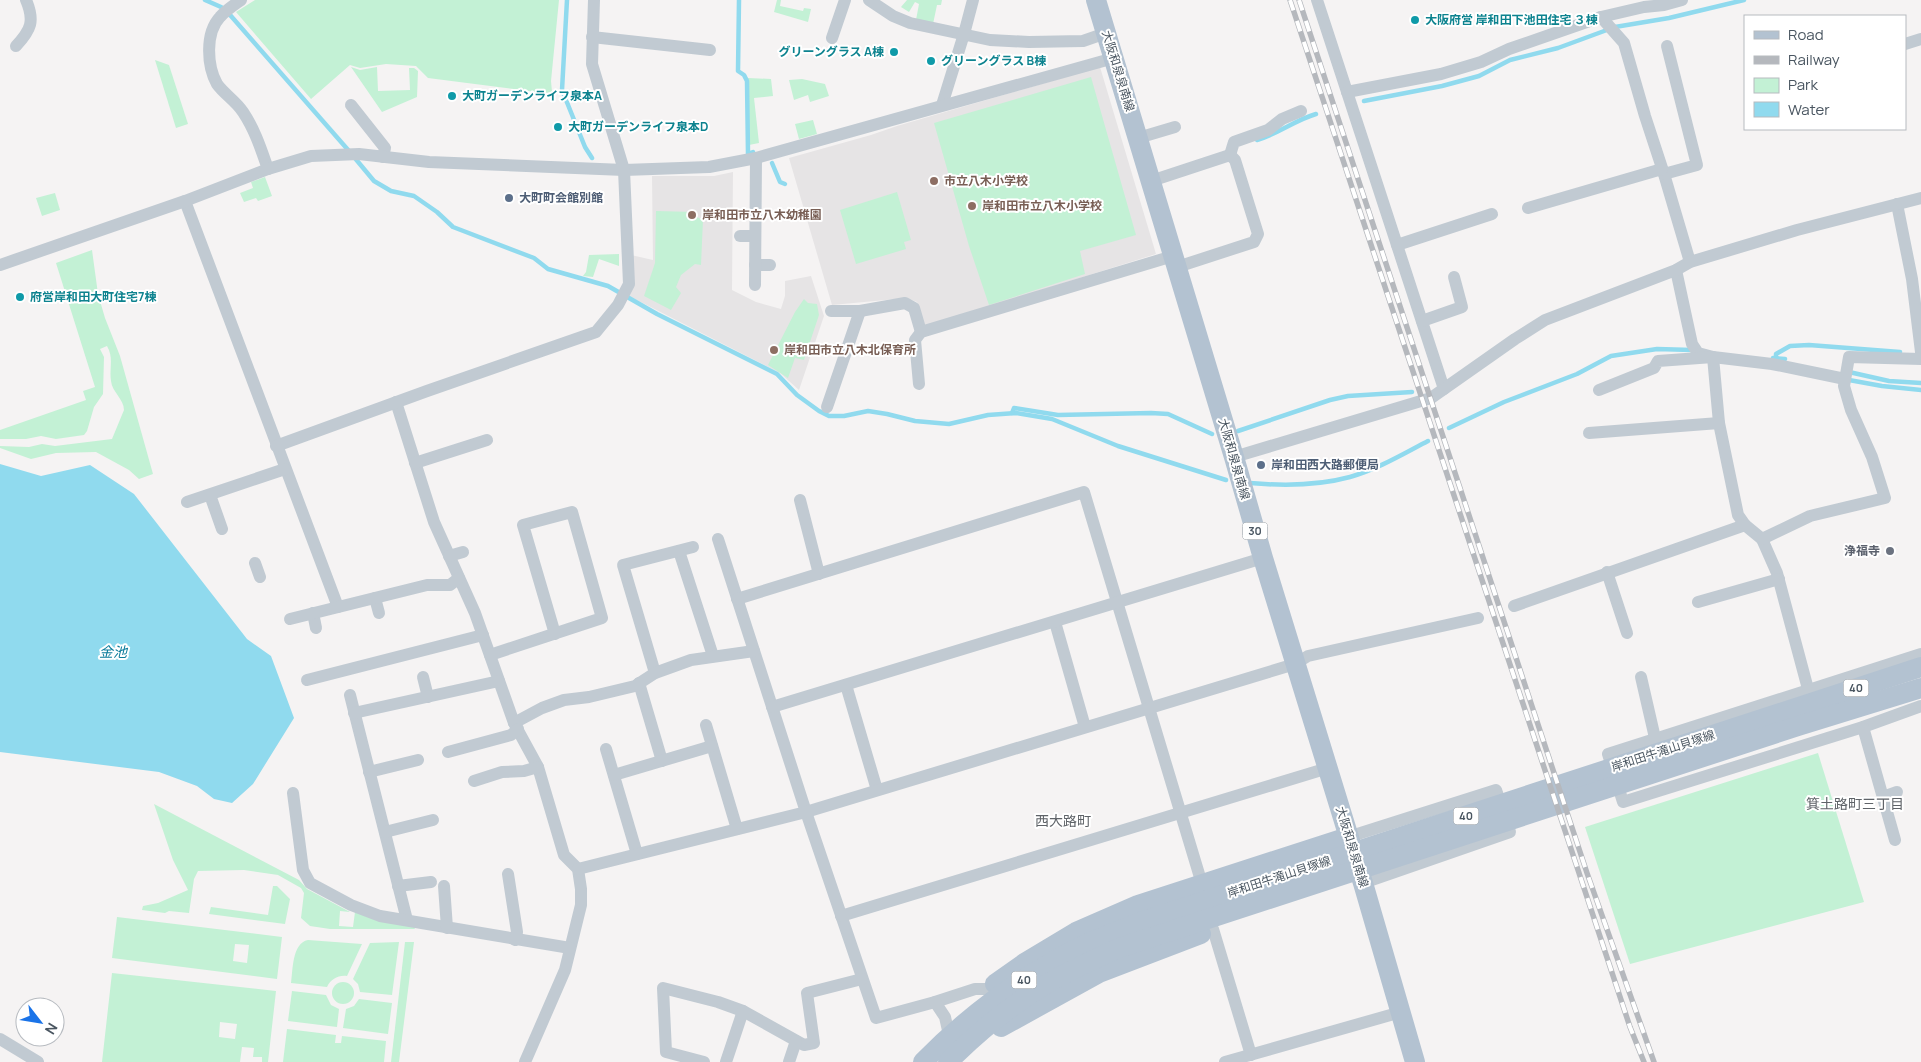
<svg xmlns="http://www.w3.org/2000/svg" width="1921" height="1062" font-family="Manrope,'Noto Sans JP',sans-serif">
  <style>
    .education { fill: #e6e4e5 }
    .green { fill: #c3f1d5; fill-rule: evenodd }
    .water { fill: #90daee }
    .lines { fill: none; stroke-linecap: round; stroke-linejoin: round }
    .stream { stroke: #90daee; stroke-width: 4.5 }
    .street { stroke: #c1cad2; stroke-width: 12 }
    .primary { stroke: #b3c2d1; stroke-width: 20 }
    .rail-casing { stroke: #b5b8bd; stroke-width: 5.5 }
    .rail { stroke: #fff; stroke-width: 4; stroke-dasharray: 11; stroke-linecap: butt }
    .culture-dot { fill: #0f9aa8; stroke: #fff; stroke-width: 2 }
    .education-dot { fill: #8d6e63; stroke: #fff; stroke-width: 2 }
    .service-dot { fill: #5c6f8a; stroke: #fff; stroke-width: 2 }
    .worship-dot { fill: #6b7280; stroke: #fff; stroke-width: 2 }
    .labels { text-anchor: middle; stroke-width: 4; stroke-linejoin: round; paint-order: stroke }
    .shield { fill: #fff; stroke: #808990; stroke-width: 1 }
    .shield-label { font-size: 11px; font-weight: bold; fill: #4a5661 }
    .culture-label { font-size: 12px; font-weight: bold; fill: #0d838f; stroke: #fff; text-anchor: start }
    .street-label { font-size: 12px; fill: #4a5661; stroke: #fff }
    .education-label { font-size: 12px; font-weight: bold; fill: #785e54; stroke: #fff; text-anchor: start }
    .service-label { font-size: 12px; font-weight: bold; fill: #4e5e75; stroke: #fff; text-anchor: start }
    .worship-label { font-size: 12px; font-weight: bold; fill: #5b616d; stroke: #fff; text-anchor: end }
    .water-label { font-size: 14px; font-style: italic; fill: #0c7c9b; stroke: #fff }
    .neighbourhood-label { font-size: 14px; fill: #5f6368; stroke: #fff }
  </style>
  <rect width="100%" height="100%" fill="#f5f3f3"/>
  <g class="education">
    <polygon points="1100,67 1156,254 927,326 923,324 917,302 907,298 832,305 789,158 871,135 897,126"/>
    <polygon points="733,172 732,290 756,302 781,309 785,296 785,281 811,276 824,316 799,390 780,373 629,296 631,255 653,260 652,176 714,176"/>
  </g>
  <g class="green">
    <polygon points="255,0 559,0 551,81 552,92 544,93 428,78 416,66 386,64 360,68 350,65 311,99 236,12"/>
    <polygon points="777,0 781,0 780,6 803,11 804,8 811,9 808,22 774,12"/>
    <polygon points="907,0 942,0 941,5 937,5 933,24 916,20 919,4 915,2 909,12 901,7"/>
    <polygon points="155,60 169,65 188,124 176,128"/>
    <polygon points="351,67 360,70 377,67 378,91 410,90 409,68 414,68 418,71 417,97 382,112"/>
    <polygon points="1091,77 1136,235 1080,251 1085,274 989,305 969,246 934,123"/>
    <polygon points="748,78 771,79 773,96 754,98 759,143 749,145"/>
    <polygon points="802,79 825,84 829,96 810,102 808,95 794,100 789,80"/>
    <polygon points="813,120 817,134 799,139 795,124"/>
    <polygon points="265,177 272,196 258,201 256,198 244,202 240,193 253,188 251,182"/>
    <polygon points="897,192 911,240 904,242 906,249 856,264 840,210"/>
    <polygon points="55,193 60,210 42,216 36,198"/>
    <polygon points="656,211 695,212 697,217 703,220 701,265 695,264 681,275 676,287 681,293 671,310 644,296 655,263"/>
    <path d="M92,250L98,294L105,318L120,356L153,474L139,479L129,470L96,452L56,453L31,459L0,448V446L29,447L42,444L55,446L112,439L124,410C124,399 112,392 111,381C109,368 114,358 107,346L100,349L104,357L103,394L94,407L87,431L84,435L56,439L41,436L26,439H0V430L86,400L83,391L95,387L56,263Z"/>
    <polygon points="619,254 619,266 599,259 593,277 583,276 586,272 589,255"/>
    <polygon points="804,299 808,303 817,304 819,315 804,360 795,358 788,378 768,365 795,312"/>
    <polygon points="1818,753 1864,902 1630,964 1585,827"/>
    <polygon points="154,804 299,880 307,889 350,912 340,911 339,926 353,927 355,912 414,927 415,929 330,929 310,926 301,918 304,893 301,888 278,875 244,870 198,871 194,879 189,913 169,911 165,913 142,910 143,906 158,903 188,890 173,860"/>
    <polygon points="273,886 277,886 290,899 285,924 209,914 211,907 268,915"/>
    <path d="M117,917L282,937L277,979L112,958ZM235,944L249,945L247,963L233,961Z"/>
    <path d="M308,940L362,944L347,976C338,975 331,979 327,987L291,983C293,970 292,943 308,940Z"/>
    <polygon points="399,942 392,995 360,992 358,984 353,979 370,943"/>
    <polygon points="405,942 414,942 399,1062 391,1062"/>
    <path d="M112,973L276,991L268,1062H262V1057H253L254,1048L242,1047L240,1062H102ZM220,1022L237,1024L235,1039L219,1037Z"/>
    <circle cx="343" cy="993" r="11"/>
    <polygon points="292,991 326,995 331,1005 339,1009 337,1027 288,1021"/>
    <polygon points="359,999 392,1003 388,1034 343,1028 346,1009 354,1006"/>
    <polygon points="287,1029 336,1035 335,1043 341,1043 342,1036 386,1041 384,1062 283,1062"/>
  </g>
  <polygon class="water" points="0,464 41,476 90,465 134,494 247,639 271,656 294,718 253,784 232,803 214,799 197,786 159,772 0,752"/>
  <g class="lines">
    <g class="stream">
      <polyline points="205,0 221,7 231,16 349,151"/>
      <polyline points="567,0 562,90 585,147 592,158"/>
      <polyline points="739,0 738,71 744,75 747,81 748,154 753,152"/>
      <polyline points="1364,101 1442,86 1479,76 1510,60 1558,48 1615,27 1669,18 1744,0"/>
      <path d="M1257,140C1278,134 1295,120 1316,114"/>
      <polyline points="354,157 374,181 391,191 414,196 437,212 453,227 534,258 548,269 608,286 657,314 777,374 797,395 819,411 829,416 844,416 868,411 887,414 915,421 949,424 988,415 1016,413 1052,419 1118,446 1226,480"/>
      <polyline points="772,163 780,182 785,184"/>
      <polyline points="1773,358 1785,359"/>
      <polyline points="1776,358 1776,354 1790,346 1809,345 1900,352"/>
      <polyline points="1849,372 1889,381 1921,383"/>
      <polyline points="1849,380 1882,386 1921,390"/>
      <polyline points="1012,413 1014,408 1058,415 1151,413 1168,414 1212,434"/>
      <polyline points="1449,428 1504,402 1577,374 1611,356 1657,349 1692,350"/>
      <polyline points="1238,431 1330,400 1348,396 1412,392"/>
      <path d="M1250,483C1284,486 1317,486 1350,477C1378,469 1403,454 1428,441"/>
    </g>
    <g class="street">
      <path d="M241,0C234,5 226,10 220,17C205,33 207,66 217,84C224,94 236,101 243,112C255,130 261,149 268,169"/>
      <polyline points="869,0 893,16 910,23 990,40 1029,42 1083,41 1106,33"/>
      <polyline points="1317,0 1444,389"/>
      <polyline points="1601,17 1624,43 1645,116 1664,174 1690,262"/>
      <polyline points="592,37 710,50"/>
      <polyline points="832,38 845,0"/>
      <polyline points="1905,44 1921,39"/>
      <path d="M16,46C31,30 35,21 26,0"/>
      <polyline points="1347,92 1441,74 1481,62 1509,49 1601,17 1644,7 1664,5 1682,0"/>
      <polyline points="351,105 385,148 383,157"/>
      <polyline points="942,105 964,34 973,0"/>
      <polyline points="1138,138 1175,127"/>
      <polyline points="1230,155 1234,142 1268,130 1282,119 1301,111"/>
      <polyline points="1664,174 1697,165 1667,46"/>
      <polyline points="1151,181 1230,155"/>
      <polyline points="185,201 338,607"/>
      <polyline points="1897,204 1912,279 1921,352"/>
      <polyline points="1528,208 1662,169"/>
      <polyline points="740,236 755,236"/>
      <polyline points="1397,245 1492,214"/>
      <polyline points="0,265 185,201 268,169 311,156 359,154 429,162 624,170 709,167 756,158 1114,58"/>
      <polyline points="755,265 770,265"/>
      <polyline points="1177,267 1254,242 1258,234 1235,160 1230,155"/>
      <polyline points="1676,270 1692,344 1698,353 1713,357 1719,423 1738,515 1745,525"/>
      <polyline points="755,285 756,158"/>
      <polyline points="831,311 860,311 905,303 914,308 921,332"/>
      <polyline points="1422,321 1462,307 1454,277"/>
      <polyline points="919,384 915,340 921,332 1173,256"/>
      <polyline points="1599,390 1654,368 1658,361 1713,357 1772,364 1845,379"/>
      <polyline points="396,402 434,522 475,613 514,723 538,767 564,855 578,869 581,889 581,905 565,970 525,1062"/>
      <polyline points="827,407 860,311"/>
      <polyline points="1589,433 1719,423"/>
      <polyline points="276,446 427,391 596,332 618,305 629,284 624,170 592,64 594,0"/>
      <polyline points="1234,457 1431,398 1515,339 1545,320 1676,270 1690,262 1797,230 1921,198"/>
      <polyline points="415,463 487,440"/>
      <polyline points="210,495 222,529"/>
      <polyline points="800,500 819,574"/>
      <polyline points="187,502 285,469"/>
      <polyline points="718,539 806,812 876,1018 935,1002 975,989 988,989"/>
      <polyline points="1762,539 1777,573 1808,689"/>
      <polyline points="679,551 713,656"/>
      <polyline points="449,556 463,552"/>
      <polyline points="255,563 260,577"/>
      <polyline points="1607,572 1627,633"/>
      <polyline points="375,598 379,613"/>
      <polyline points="737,599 1084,492 1202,884"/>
      <polyline points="1698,602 1779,579"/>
      <polyline points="1514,606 1745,525 1762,539 1810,516 1885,498 1872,457 1851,410 1844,386 1849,357 1921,359"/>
      <polyline points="313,613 316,628"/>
      <polyline points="290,619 427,585 450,585 459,578"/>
      <polyline points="1055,622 1085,727"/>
      <polyline points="1921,654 1608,754 1623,802 1863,727 1921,706"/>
      <polyline points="490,655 602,618 572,512 523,525 555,634"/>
      <polyline points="655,673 623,565 693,547"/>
      <polyline points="423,677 428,697"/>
      <polyline points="1641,677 1655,738"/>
      <polyline points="307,680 483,635"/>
      <polyline points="639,683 662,761"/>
      <polyline points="846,685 877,790"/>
      <polyline points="350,695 407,920"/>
      <polyline points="772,707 1263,558"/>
      <polyline points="354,713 499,681"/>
      <polyline points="514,723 542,708 564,700 589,697 635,686 655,673 691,660 754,651"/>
      <polyline points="706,725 737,829"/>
      <polyline points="1863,727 1895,840"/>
      <polyline points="606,749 637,854"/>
      <polyline points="448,752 511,735 518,729"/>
      <polyline points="369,772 418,760"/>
      <polyline points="614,775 712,746"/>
      <polyline points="474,781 502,772 524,771 538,767"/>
      <polyline points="293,793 303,870 310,883 351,905 380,916 570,948"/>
      <polyline points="1883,797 1897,792"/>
      <polyline points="385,832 433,820"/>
      <polyline points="1348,837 1496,790 1510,832 1363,883"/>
      <polyline points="578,869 806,812 1295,664 1308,656 1478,618"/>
      <polyline points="508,874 517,932 515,940"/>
      <polyline points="398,886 431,882"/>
      <polyline points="444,886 447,928"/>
      <polyline points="841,916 1328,768"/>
      <polyline points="1213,929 1251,1055"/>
      <polyline points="935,1002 945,1017 949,1035"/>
      <polyline points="0,1039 38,1062"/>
      <polyline points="704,1062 666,1052 663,988 718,1002 743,1011 804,1045 814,1043 807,993 862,979"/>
      <polyline points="726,1062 743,1011"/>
      <polyline points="789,1062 796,1041"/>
      <polyline points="1225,1062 1401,1012"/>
    </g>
    <g class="primary">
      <polyline points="1096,0 1234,457 1263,558 1363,883 1415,1062"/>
      <polyline points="995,984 1026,962 1076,932 1138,905 1348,837"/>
      <polyline points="1001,1027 1099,973 1201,934"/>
      <path d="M923,1062C966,1018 1015,981 1070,952C1092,940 1117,932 1140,922L1921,667"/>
      <path d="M948,1062C976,1034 1007,1008 1040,988C1065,972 1093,960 1119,948L1798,726L1921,688"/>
    </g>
    <defs>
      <g id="rail">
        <polyline points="1290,0 1630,1027 1644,1062"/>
        <polyline points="1299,0 1587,873 1654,1062"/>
      </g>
    </defs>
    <use href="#rail" class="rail-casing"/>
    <use href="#rail" class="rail"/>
  </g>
  <g class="culture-dot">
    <circle cx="1415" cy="20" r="5"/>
    <circle cx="894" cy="52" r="5"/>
    <circle cx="931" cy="61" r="5"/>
    <circle cx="452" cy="96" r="5"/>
    <circle cx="558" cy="127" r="5"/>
    <circle cx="20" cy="297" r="5"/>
  </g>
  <g class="education-dot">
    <circle cx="934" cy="181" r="5"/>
    <circle cx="972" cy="206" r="5"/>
    <circle cx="692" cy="215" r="5"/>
    <circle cx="774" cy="350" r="5"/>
  </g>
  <g class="service-dot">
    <circle cx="509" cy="198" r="5"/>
    <circle cx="1261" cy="465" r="5"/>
  </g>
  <circle class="worship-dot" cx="1890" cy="551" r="5"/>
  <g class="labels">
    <g class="shield">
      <rect x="1242.5" y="522.5" width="25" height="17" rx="4"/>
      <rect x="1843.5" y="679.5" width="25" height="17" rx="4"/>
      <rect x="1453.5" y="807.5" width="25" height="17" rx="4"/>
      <rect x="1011.5" y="971.5" width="25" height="17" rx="4"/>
    </g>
    <g class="shield-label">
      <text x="1255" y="535">30</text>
      <text x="1856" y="692">40</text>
      <text x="1466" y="820">40</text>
      <text x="1024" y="984">40</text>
    </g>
    <g class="culture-label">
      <text x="1425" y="24">大阪府営 岸和田下池田住宅 ３棟</text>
      <text x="884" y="56" text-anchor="end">グリーングラス A棟</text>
      <text x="941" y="65">グリーングラス B棟</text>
      <text x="462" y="100">大町ガーデンライフ泉本A</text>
      <text x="568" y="131">大町ガーデンライフ泉本D</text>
      <text x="30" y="301">府営岸和田大町住宅7棟</text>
    </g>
    <g class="street-label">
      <text transform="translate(1118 71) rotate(73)" y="4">大阪和泉泉南線</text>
      <text transform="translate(1234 459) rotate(74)" y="4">大阪和泉泉南線</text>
      <text transform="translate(1663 751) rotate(-18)" y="4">岸和田牛滝山貝塚線</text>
      <text transform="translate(1352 847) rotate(73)" y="4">大阪和泉泉南線</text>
      <text transform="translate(1279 877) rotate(-18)" y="4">岸和田牛滝山貝塚線</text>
    </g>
    <g class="education-label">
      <text x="944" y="185">市立八木小学校</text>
      <text x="982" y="210">岸和田市立八木小学校</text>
      <text x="702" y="219">岸和田市立八木幼稚園</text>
      <text x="784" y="354">岸和田市立八木北保育所</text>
    </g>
    <g class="service-label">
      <text x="519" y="202">大町町会館別館</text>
      <text x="1271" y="469">岸和田西大路郵便局</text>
    </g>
    <g class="worship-label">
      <text x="1880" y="555">浄福寺</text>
    </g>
    <g class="water-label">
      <text x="113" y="657">金池</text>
    </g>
    <g class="neighbourhood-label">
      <text x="1855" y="809">箕土路町三丁目</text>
      <text x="1063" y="826">西大路町</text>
    </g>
  </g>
  <rect x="1744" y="15" width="162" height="115" fill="#ffffff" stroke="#b7bbc0"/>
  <rect x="1754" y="31" width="25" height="8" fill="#b3c2d1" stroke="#b7bbc0"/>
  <text x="1788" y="40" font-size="15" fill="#4a5661">Road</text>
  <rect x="1754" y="56" width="25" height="8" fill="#b5b8bd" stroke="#b7bbc0"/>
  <text x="1788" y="65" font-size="15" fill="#4a5661">Railway</text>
  <rect x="1754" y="78" width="25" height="15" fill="#c3f1d5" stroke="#b7bbc0"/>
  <text x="1788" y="90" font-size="15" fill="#4a5661">Park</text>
  <rect x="1754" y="102" width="25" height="15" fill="#90daee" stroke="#b7bbc0"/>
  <text x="1788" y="115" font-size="15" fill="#4a5661">Water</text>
  <g transform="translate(40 1022) rotate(121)"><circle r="24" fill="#ffffff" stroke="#b7bbc0"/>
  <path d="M0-4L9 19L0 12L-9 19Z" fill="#1a73e8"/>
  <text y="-8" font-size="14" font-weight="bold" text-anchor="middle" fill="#4a5661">N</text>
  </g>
</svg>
